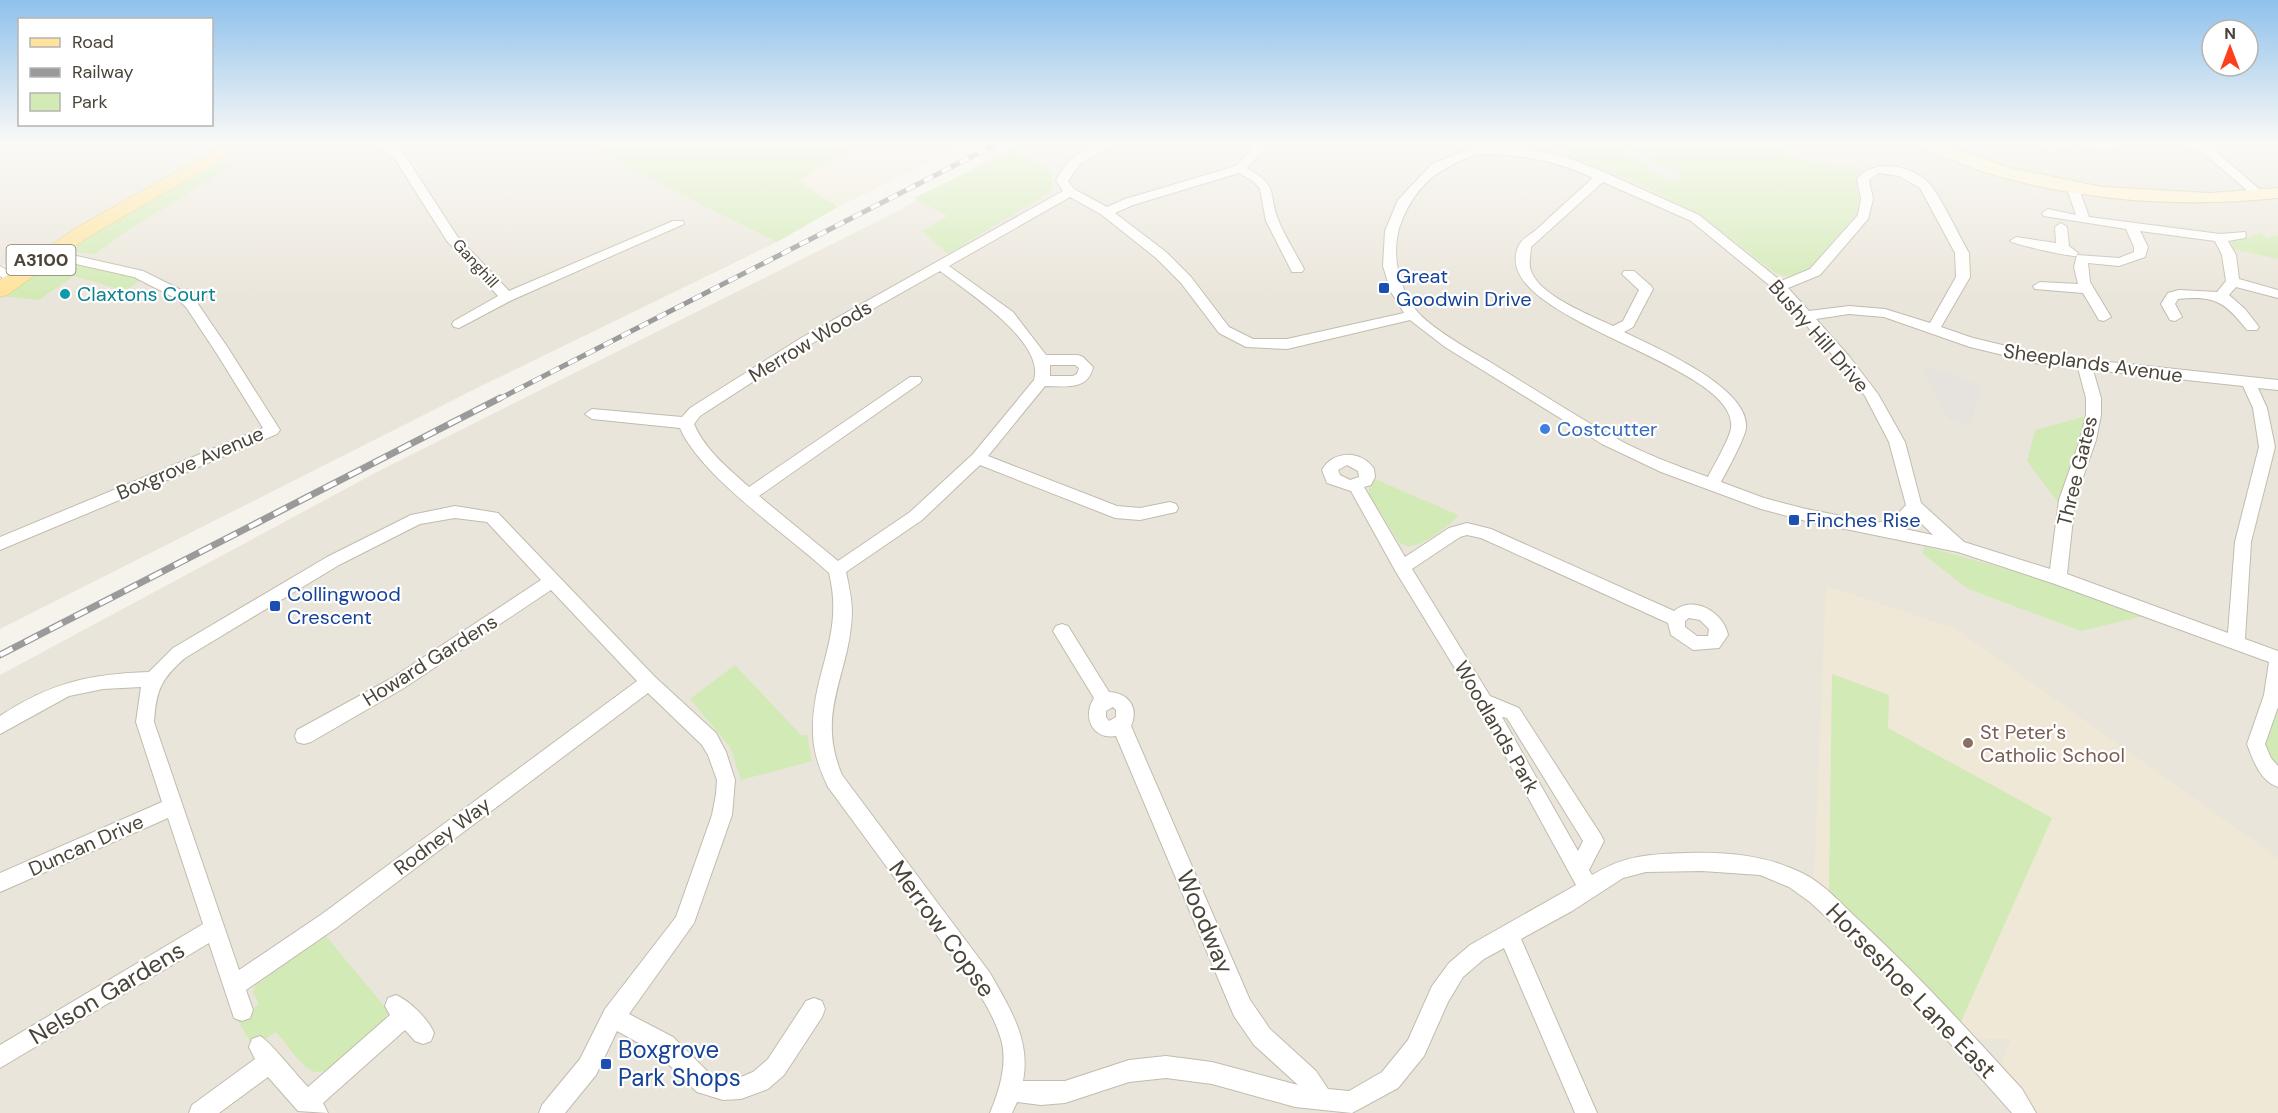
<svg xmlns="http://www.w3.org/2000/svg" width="2278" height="1113" font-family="'DM Sans',sans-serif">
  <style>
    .residential { fill: #eae5da }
    .industrial { fill: #e6e2dd }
    .education { fill: #efe8d6 }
    .green { fill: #d2eab5 }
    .parking { fill: #e5e3e0 }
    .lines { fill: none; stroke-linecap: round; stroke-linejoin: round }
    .street-casing { stroke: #c2bbae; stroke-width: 2 }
    .secondary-casing { stroke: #d6c79b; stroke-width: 2 }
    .primary-casing { stroke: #e6c16a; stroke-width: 1 }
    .street { fill: #fff; fill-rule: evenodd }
    .secondary { fill: #fff3cd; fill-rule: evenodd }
    .primary { fill: #ffe39c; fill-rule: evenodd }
    .rail-far1-casing { stroke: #9a9a9a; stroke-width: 5 }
    .rail-casing { stroke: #9a9a9a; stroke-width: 7 }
    .rail-far1 { stroke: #fff; stroke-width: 4; stroke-dasharray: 10; stroke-linecap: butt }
    .rail { stroke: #fff; stroke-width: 4.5; stroke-dasharray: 14; stroke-linecap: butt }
    .transit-dot { fill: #1a4fb4; stroke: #fff; stroke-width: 2 }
    .culture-dot { fill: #0f9aa8; stroke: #fff; stroke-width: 2 }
    .shop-dot { fill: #3f7fe0; stroke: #fff; stroke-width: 2 }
    .education-dot { fill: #8d6e63; stroke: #fff; stroke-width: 2 }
    .labels { text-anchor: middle; stroke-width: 4.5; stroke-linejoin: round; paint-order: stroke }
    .far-street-label { font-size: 16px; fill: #4b4439; stroke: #fff }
    .shield { fill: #fff; stroke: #817c74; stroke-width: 1.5 }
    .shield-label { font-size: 18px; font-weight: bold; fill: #4b4439 }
    .transit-label { font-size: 20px; fill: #164399; stroke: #fff; text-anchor: start }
    .culture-label { font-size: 20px; fill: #0d838f; stroke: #fff; text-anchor: start }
    .street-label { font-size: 20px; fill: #4b4439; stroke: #fff }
    .shop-label { font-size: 20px; fill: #366cbe; stroke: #fff; text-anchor: start }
    .education-label { font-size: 20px; fill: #785e54; stroke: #fff; text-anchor: start }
    .near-street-label { font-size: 24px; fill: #4b4439; stroke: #fff }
    .near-transit-label { font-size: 24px; fill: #164399; stroke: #fff; text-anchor: start }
  </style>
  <rect width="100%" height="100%" fill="#f6f3ec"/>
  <g class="residential">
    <polygon points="0,142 228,142 90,220 34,260 19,260 0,266"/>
    <polygon points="250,142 581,142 777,242 479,387 0,629 0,295 116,215"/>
    <polygon points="1017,142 2278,142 2278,1113 0,1113 0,675 377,472 898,211"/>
  </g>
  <polygon class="industrial" points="1929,366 1983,387 1969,425 1949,419 1923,370"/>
  <g class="education">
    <polygon points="828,142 972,142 838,207 798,181 844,151"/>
    <polygon points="1826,586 1956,629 2278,858 2278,1113 2038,1113 2000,1066 2011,1039 1975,1039 1814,883"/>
  </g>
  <g class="green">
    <polygon points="581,142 828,142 845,151 798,181 838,207 777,242 579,143"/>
    <path d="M1580,142H1779L1792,159L1853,166L1862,170L1855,178L1859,201L1857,213L1807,272C1794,278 1786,278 1774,272L1703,217L1633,181L1566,156Z"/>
    <polygon points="1013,150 1052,173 1052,191 948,254 922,231 948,216 914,198"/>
    <polygon points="225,160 234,165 128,230 95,254 62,251"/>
    <polygon points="2260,233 2268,238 2278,235 2278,259 2233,249 2232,242"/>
    <polygon points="53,260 89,265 140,280 125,291 74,276 39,300 1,296"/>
    <polygon points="2087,416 2059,504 2027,461 2035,430"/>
    <path d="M1375,479L1458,515C1451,525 1425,543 1413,546C1407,547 1403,545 1399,542L1369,495V487Z"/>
    <polygon points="1924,546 2035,577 2144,616 2081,631 1968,589 1923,554"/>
    <polygon points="735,665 801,735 807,735 812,761 741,780 730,747 690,699"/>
    <polygon points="1832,674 1889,695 1888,728 2052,818 1960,1024 1829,892"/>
    <polygon points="2278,700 2278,770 2266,744"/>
    <path d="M325,935L390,1013L385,1017L388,1023C372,1037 327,1086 307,1068C295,1058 286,1043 276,1032L253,1047L237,1019L259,1004L253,993L255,986Z"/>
  </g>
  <polygon class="parking" points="1629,148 1661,165 1682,174 1672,182 1645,169 1651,166 1623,152"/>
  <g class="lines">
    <defs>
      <g id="street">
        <polygon points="374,142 388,142 404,154 457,236 509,291 673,221 683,221 684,224 512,300 459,328 454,327 452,324 454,321 498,296 447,241 395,159"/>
        <path d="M1100,142H1116L1080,164L1068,181L1074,189L1107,207L1125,199L1236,166L1258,142H1271L1247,168C1281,187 1267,194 1279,222C1286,238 1296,254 1304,269L1302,272H1292L1266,221L1260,189L1254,182L1239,173L1133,205L1115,213L1166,252L1191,277L1229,327L1253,339H1287L1404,313L1391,292L1383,266L1385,231L1398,200L1432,164L1477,146L1519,147L1563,156L1606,173L1699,215L1781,281L1810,269L1858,215L1861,199L1857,179C1874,158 1911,165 1929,183C1940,195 1959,236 1969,253L1970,277L1941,327L1973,338L2044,355L2278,380V390L2258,388L2267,408L2275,447L2251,542L2245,639L2278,651V707L2265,744L2271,758L2278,766V787C2260,781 2253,760 2247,744L2264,695L2269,662L2052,583L1958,552L1806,521L1761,509L1661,472L1602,444L1445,347L1410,320L1287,349L1246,347L1219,333L1181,283L1156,258L1102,215L1070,197L949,266L1013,312L1046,355H1078L1083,357L1093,367C1088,391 1065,386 1045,386L988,456L1117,506L1140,508L1170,502L1176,504L1178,508L1176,512L1140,520L1115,518L980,465L922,520L846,572C849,586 852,599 852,613C850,675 815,711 842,775L990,973C1009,1007 1031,1039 1023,1081H1065L1129,1060L1166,1056L1212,1062L1298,1085L1254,1045L1234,1016L1116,736C1092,740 1082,716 1094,698L1056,636L1053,631L1056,626L1062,624L1068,626L1109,692C1129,693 1139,708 1131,726L1250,1000L1270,1029L1316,1071L1328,1089L1349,1091L1382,1072L1408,1040L1432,986L1449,963L1470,945L1576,885L1478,706L1396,572L1351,491L1327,483L1322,470C1333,450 1362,450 1374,469L1375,477L1371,485L1364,487L1405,557L1449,528L1467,523L1491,529L1674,611C1694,594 1724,613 1728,635L1719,648L1693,650L1671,635L1668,623L1481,538L1467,535L1460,537L1412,569L1490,696L1519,708L1601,835L1604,841L1589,870L1592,875C1625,855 1650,854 1687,853C1727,852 1766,855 1802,873C1825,884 1843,906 1861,922C1918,975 1970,1032 2022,1089L2036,1113H2012L1893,979L1810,902L1789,887L1760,875L1702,871L1646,872L1623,878L1572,911L1521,939L1597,1113H1575L1504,948L1484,959L1463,977L1448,1002L1424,1056L1398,1088L1352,1113L1295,1107L1212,1084L1166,1078L1129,1082L1065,1103L1041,1105L1017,1102L1012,1113H990C999,1091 1007,1067 1002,1043C992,1003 959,967 936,934C900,885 864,836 828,787C820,770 813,752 813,733C811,674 845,636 829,573C788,535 701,477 680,428L592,419L585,414L592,409L682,417L690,408L801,338L1063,191L1056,181C1065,160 1081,152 1100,142ZM1478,154C1524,155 1551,159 1593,178C1574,195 1555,212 1536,230C1531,234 1522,239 1519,245C1483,319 1740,362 1731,428C1730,438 1713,467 1708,477C1675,465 1642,453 1612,436C1570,413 1531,387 1490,362C1471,351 1429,327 1416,310C1397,285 1390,249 1402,220C1418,182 1441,167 1478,154ZM1879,173L1899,176L1920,188L1955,253L1956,277L1930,323L1885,309L1849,306L1809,311L1788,288L1820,275L1868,219L1873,199L1869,180ZM1603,182L1691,221L1774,289L1838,361L1865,396L1889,442L1906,505L1894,518L1877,523L1806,509L1764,498L1721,482C1727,471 1745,438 1746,428C1750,387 1654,347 1624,332L1633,327L1653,289L1651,286L1634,271H1624L1622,274L1639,290L1623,321L1613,326C1590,315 1540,296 1531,271C1528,264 1531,254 1531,247ZM940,271C966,291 1046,342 1034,380L973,454L910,512L838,561L759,496L920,383L922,380L920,377H910L749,487C728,468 705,450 694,424L700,416L811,344ZM1849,314L1884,317L1970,347L2044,365L2078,368L2086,398V415L2080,440L2059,500L2050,569L1964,542L1921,503L1905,442L1878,394L1848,355L1816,319ZM1050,365H1075L1079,368L1077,374L1073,376H1050ZM2093,370L2243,386L2253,408L2259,447L2235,542L2228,633L2067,574L2075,500L2096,440L2101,415V398ZM1347,465L1358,471L1359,477L1350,480L1340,475L1338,470ZM1914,516L1933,535L1900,528L1906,526ZM1689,618L1700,620L1709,629L1708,636H1697L1685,627V621ZM1113,707L1116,710V717L1109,721L1106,717V711ZM1502,717L1507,718L1583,841L1578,851Z"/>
        <path d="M2055,142H2123C2107,159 2085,143 2066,147C2058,148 2056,154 2048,153V147Z"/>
        <polygon points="2164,142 2218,142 2212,148 2266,195 2260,199 2256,198 2201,151"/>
        <path d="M2072,182L2078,186L2089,217L2220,234L2245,232L2246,235L2245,238L2228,241L2236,255L2239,279L2278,290V298L2236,287L2229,295L2245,309L2259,327L2257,330H2247C2225,302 2215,295 2178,299L2175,304L2182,317L2175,321L2170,320L2161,304L2168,293L2179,290L2217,292L2226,281L2222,255L2215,241L2140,231L2148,247L2145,257L2119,266L2088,263L2090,282L2111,317L2104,321L2099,320L2083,293L2035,289L2033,286L2040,282L2078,284L2074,267L2077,255L2119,258L2134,252V247L2126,229L2044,216L2042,213L2048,209L2076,215L2066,186Z"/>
        <path d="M2061,223L2067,227L2069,246L2078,253L2076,256C2072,257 2012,244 2010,241L2016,237L2056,243L2055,227Z"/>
        <polygon points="50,250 143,271 187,293 196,301 228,348 280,430 277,434 0,550 0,537 263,428 217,354 186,307 177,299 134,277 45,257 43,254 45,251"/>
        <polygon points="0,266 19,277 21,280 19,283 9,283 0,276"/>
        <path d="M455,506L498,513L655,677L716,733L726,752L735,780L732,815L694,923L629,1014L673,1037L711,1075L723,1078L741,1077L753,1072L768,1059L806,1001L814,998L822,1001L825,1009L822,1017L784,1075L768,1089L741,1099L723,1100L697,1092L657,1053L617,1031L596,1075L565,1113H539L542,1105L580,1059L605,1009L676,917L712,815L716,794L717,780L708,755L702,745L648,693L336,928L246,990L253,1010L250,1018L242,1021L234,1018L209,943L0,1068V1045L203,924L168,818L0,892V873L162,802L136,722L141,687L103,689L69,696L0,734V716C50,683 89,674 149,672L173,648L327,557L411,515ZM455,518L487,522L541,580L392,678L297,730L295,736L297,742L304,744L311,742L404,688L551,590L637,681L322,914L239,970L154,722C156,690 161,679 185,658L339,565L420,524Z"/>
        <path d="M396,995C410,1001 428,1019 434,1033L431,1041L423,1044L415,1041L405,1030L323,1103L328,1113L298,1111L268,1077L219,1113H189L192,1105L255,1059L249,1047L252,1039L260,1036C268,1039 298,1077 308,1087L390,1015L385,1006L388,998Z"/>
      </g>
      <path id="secondary" d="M1914,142H1938L2006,167L2102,187L2210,193L2278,188V198C2180,208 2079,201 1984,172C1961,164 1939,154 1916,145Z"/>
      <polygon id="primary" points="230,142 253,142 90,236 7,295 0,297 0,280 76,228"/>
    </defs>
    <use href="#street" class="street-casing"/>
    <use href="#secondary" class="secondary-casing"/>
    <use href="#primary" class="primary-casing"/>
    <use href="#street" class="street"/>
    <use href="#secondary" class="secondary"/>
    <use href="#primary" class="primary"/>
    <defs>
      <polyline id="rail-far1" points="497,400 1000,142"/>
      <polyline id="rail" points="0,655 500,398"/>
    </defs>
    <use href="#rail-far1" class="rail-far1-casing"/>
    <use href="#rail" class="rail-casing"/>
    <use href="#rail-far1" class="rail-far1"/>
    <use href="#rail" class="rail"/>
  </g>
  <linearGradient id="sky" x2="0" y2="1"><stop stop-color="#8fc1ec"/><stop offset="0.48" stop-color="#fbfaf6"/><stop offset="1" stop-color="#fbfaf6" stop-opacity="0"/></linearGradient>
  <rect width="2278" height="298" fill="url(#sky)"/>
  <g class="transit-dot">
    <rect x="1378" y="282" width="12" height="12" rx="3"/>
    <rect x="1788" y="514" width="12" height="12" rx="3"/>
    <rect x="269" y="600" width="12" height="12" rx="3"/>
    <rect x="600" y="1058" width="12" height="12" rx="3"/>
  </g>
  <circle class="culture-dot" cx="65" cy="294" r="6"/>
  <circle class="shop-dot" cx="1545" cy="429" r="6"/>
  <circle class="education-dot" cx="1968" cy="743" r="6"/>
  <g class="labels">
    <g class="far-street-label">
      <text transform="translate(476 263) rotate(48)" y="6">Ganghill</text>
    </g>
    <rect class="shield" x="6.5" y="245" width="69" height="30" rx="4.5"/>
    <g class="shield-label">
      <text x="41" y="266">A3100</text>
    </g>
    <g class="transit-label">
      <text x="1396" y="283">Great<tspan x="1396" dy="23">Goodwin Drive</tspan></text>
      <text x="1806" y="527">Finches Rise</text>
      <text x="287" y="601">Collingwood<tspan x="287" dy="23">Crescent</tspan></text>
    </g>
    <g class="culture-label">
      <text x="77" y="301">Claxtons Court</text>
    </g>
    <g class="street-label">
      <text transform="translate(1819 336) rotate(49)" y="7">Bushy Hill Drive</text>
      <text transform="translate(810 341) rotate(-31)" y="7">Merrow Woods</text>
      <text transform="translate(2093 363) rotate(8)" y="7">Sheeplands Avenue</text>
      <text transform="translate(190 463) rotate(-23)" y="7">Boxgrove Avenue</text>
      <text transform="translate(2077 471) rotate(-76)" y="7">Three Gates</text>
      <text transform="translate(430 660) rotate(-32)" y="7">Howard Gardens</text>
      <text transform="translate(1497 727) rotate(60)" y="7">Woodlands Park</text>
      <text transform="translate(442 836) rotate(-37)" y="7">Rodney Way</text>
      <text transform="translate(86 845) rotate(-24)" y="7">Duncan Drive</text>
    </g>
    <g class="shop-label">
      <text x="1557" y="436">Costcutter</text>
    </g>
    <g class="education-label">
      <text x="1980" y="739">St Peter's<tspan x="1980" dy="23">Catholic School</tspan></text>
    </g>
    <g class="near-street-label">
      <text transform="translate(1205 922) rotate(67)" y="8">Woodway</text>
      <text transform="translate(942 929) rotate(54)" y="8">Merrow Copse</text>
      <text transform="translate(1911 991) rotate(46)" y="8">Horseshoe Lane East</text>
      <text transform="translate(107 993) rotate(-31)" y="8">Nelson Gardens</text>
    </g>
    <g class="near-transit-label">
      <text x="618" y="1058">Boxgrove<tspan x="618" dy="28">Park Shops</tspan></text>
    </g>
  </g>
  <rect x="18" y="18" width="195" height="108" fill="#ffffff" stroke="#b7b4b0" stroke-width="1.5"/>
  <rect x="30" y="38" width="30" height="9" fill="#ffe39c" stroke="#b7b4b0" stroke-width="1.5"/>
  <text x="72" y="48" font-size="18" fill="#4b4439">Road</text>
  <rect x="30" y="68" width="30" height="9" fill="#9a9a9a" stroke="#b7b4b0" stroke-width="1.5"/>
  <text x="72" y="78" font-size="18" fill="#4b4439">Railway</text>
  <rect x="30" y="93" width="30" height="18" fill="#d2eab5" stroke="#b7b4b0" stroke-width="1.5"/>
  <text x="72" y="108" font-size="18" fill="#4b4439">Park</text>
  <g transform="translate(2230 48)"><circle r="28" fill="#ffffff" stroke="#b7b4b0" stroke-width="1.5"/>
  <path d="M0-4.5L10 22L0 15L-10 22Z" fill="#fc3f1d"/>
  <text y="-9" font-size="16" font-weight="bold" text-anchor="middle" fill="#4b4439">N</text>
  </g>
</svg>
